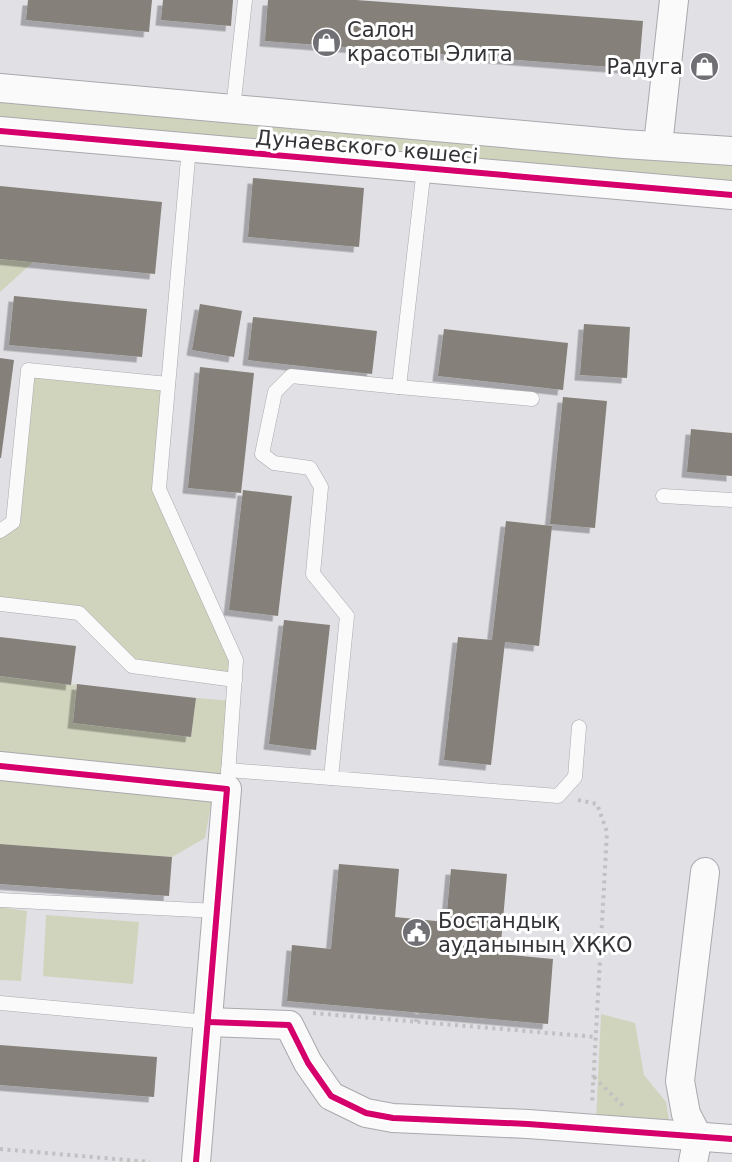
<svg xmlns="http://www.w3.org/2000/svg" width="732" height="1162" font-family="'DejaVu Sans',sans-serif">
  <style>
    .green { fill: #d0d4bc }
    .building { fill: #858079; filter: url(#shadow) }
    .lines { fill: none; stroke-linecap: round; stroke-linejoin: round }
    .service-casing { stroke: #a9a9ad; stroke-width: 15 }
    .minor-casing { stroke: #a9a9ad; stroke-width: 30 }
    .path { stroke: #c1c1c2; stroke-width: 4; stroke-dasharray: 3 4.5; stroke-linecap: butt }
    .service { stroke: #fafafb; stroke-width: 14 }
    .minor { stroke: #fafafb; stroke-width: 28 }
    .cycleway-casing { stroke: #fff; stroke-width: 10 }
    .cycleway { stroke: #d6006c; stroke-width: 6 }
    .labels { text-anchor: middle; stroke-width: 6; stroke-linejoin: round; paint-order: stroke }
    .poi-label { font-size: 21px; fill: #333337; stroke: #fff; text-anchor: start }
    .street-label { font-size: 21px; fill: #333337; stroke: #fff }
  </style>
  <defs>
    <filter id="shadow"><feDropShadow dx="-5.5" dy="5.5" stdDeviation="0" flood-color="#0004"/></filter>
  </defs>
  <rect width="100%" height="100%" fill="#e0e0e5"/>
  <g class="green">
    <polygon points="0,95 732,151 732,195 0,125"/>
    <polygon points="0,259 33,262 0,292"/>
    <polygon points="26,364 169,379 159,489 236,660 235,680 132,666 79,613 0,604 0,531 13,522"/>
    <polygon points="0,676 71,685 77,684 73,723 191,737 196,698 233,701 227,789 214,788 205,838 172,857 0,844"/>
    <polygon points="0,907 27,911 21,981 0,980"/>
    <polygon points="46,915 139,922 133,984 43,976"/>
    <polygon points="601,1014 635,1023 644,1075 666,1102 670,1126 596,1122"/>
  </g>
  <g class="building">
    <polygon points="28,0 152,0 149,32 26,20"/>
    <polygon points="163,0 233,0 231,26 161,20"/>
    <polygon points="268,0 356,0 643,21 639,69 265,41"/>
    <polygon points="253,178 364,188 359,247 248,237"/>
    <polygon points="0,186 162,202 155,274 0,259"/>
    <polygon points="14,296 147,309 142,357 9,345"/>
    <polygon points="200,304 242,311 234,357 192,350"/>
    <polygon points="253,317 377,331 372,374 248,360"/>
    <polygon points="584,324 630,327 627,378 580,375"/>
    <polygon points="444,329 568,343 563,390 438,376"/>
    <polygon points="0,358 14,360 1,458 0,458"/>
    <polygon points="200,367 254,373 241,493 188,488"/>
    <polygon points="563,397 607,401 595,528 550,524"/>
    <polygon points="691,429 732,433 732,476 687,472"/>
    <polygon points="243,490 292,496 278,616 229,610"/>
    <polygon points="506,521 552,526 539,646 505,642 491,765 444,760 458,637 492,640"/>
    <polygon points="284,620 330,625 316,750 269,744"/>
    <polygon points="0,637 76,646 71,685 0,676"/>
    <polygon points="77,684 196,698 191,737 73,723"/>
    <polygon points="0,844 172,857 169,896 0,884"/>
    <polygon points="339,864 399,869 395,917 446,922 451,869 507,874 500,954 553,959 548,1024 287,1001 292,945 331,949"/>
    <polygon points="0,1045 157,1057 154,1097 0,1085"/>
  </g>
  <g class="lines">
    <defs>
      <g id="service">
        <polyline points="233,109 245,0"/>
        <polyline points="189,147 159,489 236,660 227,789"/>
        <polyline points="424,168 399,387 291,376 275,392 262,454 274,463 310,468 321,487 313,574 347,616 331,778 558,796 575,777 579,727"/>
        <polyline points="399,387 532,399"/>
        <polyline points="663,496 732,500"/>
        <polyline points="0,531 13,522 28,370 168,384"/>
        <polyline points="0,604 79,613 132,666 235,680"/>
        <polyline points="228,770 331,778"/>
        <polyline points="0,900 217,911"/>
        <polyline points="0,1003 208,1022"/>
      </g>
      <g id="minor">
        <polyline points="0,88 624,144 732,151"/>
        <polyline points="0,131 732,195"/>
        <polyline points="658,145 674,0"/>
        <polyline points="0,766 227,789 196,1162"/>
        <polyline points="208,1022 289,1025 308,1063 331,1096 366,1113 393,1118 528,1124 732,1139"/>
        <polyline points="693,1162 698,1137 686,1114 680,1081 705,872"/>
      </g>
    </defs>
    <use href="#service" class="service-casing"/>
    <use href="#minor" class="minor-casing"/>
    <g class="path">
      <polyline points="578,800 597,804 607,832 592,1104"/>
      <polyline points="313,1013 596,1037"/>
      <polyline points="416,1022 417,1013"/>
      <polyline points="594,1077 623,1106"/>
      <polyline points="0,1149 150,1162"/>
    </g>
    <use href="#service" class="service"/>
    <use href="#minor" class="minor"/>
    <defs>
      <g id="cycleway">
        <polyline points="0,131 732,195"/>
        <polyline points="0,766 227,789 196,1162"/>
        <polyline points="208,1022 289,1025 308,1063 331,1096 366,1113 393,1118 528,1124 732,1139"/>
      </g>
    </defs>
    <use href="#cycleway" class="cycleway-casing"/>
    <use href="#cycleway" class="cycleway"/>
  </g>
  <defs>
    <symbol id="shop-disc" viewBox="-11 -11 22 22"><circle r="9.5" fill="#707074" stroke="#fff"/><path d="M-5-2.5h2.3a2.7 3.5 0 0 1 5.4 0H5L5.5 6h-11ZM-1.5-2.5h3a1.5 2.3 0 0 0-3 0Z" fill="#fff"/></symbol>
    <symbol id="civic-disc" viewBox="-11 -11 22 22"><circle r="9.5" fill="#707074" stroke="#fff"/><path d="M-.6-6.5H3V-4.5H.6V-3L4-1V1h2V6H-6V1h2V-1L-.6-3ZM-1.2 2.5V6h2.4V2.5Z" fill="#fff"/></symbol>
  </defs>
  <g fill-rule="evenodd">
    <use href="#shop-disc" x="310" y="26" width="33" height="33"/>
    <use href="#shop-disc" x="688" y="50" width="33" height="33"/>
    <use href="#civic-disc" x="400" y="916" width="33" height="33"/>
  </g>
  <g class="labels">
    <g class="poi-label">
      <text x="347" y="37">Салон<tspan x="347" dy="24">красоты Элита</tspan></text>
      <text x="683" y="74" text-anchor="end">Радуга</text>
      <text x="438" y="928">Бостандық<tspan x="438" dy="24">ауданының ХҚКО</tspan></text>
    </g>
    <g class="street-label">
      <text transform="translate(367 147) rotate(5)" y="7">Дунаевского көшесі</text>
    </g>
  </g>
</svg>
